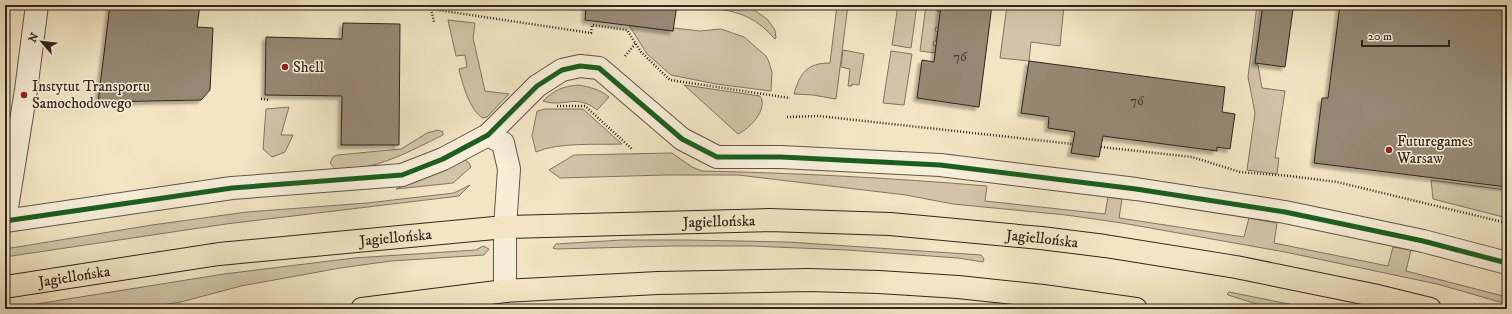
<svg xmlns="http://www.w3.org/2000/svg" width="1512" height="314" font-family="'IM FELL DW Pica',serif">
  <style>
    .green { fill: #d1c4a7; stroke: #827462 }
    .building { fill: #968873; stroke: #32241d; filter: url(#shadow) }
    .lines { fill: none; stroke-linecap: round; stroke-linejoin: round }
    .minor-casing { stroke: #625446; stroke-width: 24 }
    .major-casing { stroke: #32241d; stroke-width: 24 }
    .path { stroke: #32241d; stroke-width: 2.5; stroke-dasharray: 1 2; stroke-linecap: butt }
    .minor { stroke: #f7eed8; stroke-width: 22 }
    .major { stroke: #f2e5c3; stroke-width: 22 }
    .cycleway-casing { stroke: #f7eed8; stroke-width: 8 }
    .cycleway { stroke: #1b5e20; stroke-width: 5 }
    .poi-dot { fill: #8f2418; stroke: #f7eed8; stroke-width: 1.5 }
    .labels { text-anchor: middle; stroke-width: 3; stroke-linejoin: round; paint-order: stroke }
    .number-label { font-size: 13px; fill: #4b3d32 }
    .poi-label { font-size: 15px; fill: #32241d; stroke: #f7eed8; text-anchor: start }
    .street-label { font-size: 15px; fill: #32241d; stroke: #f7eed8 }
  </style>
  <defs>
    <filter id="shadow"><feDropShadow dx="-3.5" dy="3.5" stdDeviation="1" flood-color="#0004"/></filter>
  </defs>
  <rect width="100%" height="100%" fill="#f2e5c3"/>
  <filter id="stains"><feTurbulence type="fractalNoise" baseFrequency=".005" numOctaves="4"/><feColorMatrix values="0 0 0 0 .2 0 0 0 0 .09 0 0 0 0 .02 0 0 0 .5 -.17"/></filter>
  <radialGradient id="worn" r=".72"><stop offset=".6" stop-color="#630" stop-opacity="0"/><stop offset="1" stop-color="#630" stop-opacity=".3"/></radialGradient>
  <g class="green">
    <path d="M719,5H744L750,7L767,19L775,30L776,38L775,39C758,20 744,13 719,9Z"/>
    <path d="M837,5H848L836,99L813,95L794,94C800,73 807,63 830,63Z"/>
    <polygon points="898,5 917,5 911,48 892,45"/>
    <polygon points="926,5 942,5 941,7 938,6 937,11 941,12 938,28 936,27 935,31 938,32 936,41 934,41 933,45 936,46 935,53 920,51"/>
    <polygon points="1007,5 1064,5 1060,46 1031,42 1029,61 1000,58"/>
    <polygon points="1257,5 1263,5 1255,64 1258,65 1262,88 1285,91 1275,158 1279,158 1277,174 1247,170 1255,113 1248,77"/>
    <path d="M448,20L475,23L473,38L485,91L509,94L487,117L483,118C470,111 462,83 459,69L467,67L465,55L456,56Z"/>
    <polygon points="629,25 673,31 674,28 700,31 721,29 744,37 766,56 769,62 772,72 771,91 716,84 671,75 647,54"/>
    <polygon points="843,50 864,54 859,85 852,84 852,86 848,86 850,69 841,67"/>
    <polygon points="891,51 912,54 904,105 883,103"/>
    <path d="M578,85C590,87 599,89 609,97L597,110C576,93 564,108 543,101C553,91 563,86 578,85Z"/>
    <path d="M684,85L760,96C769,109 749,129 738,134Z"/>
    <polygon points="289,107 281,135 293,135 285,152 272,157 263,149 266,109"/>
    <path d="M545,109H583L622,144C597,145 558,142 536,152L532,136L537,111Z"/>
    <path d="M438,130L443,132V135C406,153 378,170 335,169L330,163L333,157L337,155L401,149L427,133Z"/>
    <path d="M672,153L692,167L702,171C797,173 892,178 987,186L985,201L1105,214L1108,197L1122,199L1119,218L1244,237L1249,218L1277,223L1274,243L1388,266L1393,247L1411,250L1406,271L1507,297V304L1437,284L1285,252L1122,223L1066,215L953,204L906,195L738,175H665L560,178L549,170L574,155Z"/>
    <polygon points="465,160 469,163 471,167 453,183 396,189"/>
    <polygon points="1431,180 1507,190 1507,218 1433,199"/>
    <polygon points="470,185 459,196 226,224 5,257 5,249 152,225 247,212 367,203 454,193"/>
    <polygon points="622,240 688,240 788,242 981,255 984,259 983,262 958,258 847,250 751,246 671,246 556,249 553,248 556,244"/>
    <polygon points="483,246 489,249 484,255 391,261 340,268 241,286 181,302 135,309 5,309 224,274 354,258 476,250"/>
    <polygon points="1229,292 1314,309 1273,309 1228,295 1227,294"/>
    <polygon points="653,307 715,307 818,309 594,309"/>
  </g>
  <g class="building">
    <polygon points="110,5 200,5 197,27 213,28 210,90 201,100 98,102"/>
    <polygon points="586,5 677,5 673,31 585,20"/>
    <polygon points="941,5 992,5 979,107 917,98 922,60 934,62"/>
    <polygon points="1263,5 1293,9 1285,67 1255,63"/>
    <polygon points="1340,5 1507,5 1507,187 1314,163 1322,98 1328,98"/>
    <polygon points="343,23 400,24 399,145 341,145 342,96 265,95 266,37 342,39"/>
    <polygon points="1029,61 1225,87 1222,112 1235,114 1230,149 1217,147 1217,151 1103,136 1099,157 1071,153 1075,132 1048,128 1049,117 1021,113"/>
  </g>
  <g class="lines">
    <defs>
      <g id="minor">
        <polyline points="488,135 503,143 509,169 505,227 505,291"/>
        <polyline points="5,220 26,90 37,5"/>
        <polyline points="5,221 232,188 402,175 443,159 488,135 537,86 562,70 580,66 599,68 682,139 717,157 781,157 940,165 1136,189 1285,212 1352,226 1423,241 1507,263"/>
      </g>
      <g id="major">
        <path id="s1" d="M5,287L219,254L505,227L769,220L890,224L1041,238L1105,246L1236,267L1373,295L1430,309"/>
        <polyline points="362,309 505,291 658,283 808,280 879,282 958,287 1043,296 1136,309"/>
      </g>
    </defs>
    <use href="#minor" class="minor-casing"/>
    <use href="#major" class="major-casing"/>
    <g class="path">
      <polyline points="404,5 591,33 592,25 627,30 641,52 670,80 790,98"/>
      <polyline points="431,9 434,22"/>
      <polyline points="625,56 636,43"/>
      <polyline points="261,99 269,100"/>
      <polyline points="557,106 585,106 632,149"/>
      <polyline points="787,117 819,116 1073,144"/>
      <polyline points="1101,147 1192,157 1240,172 1290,176 1337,182 1507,223"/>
    </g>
    <use href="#minor" class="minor"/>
    <use href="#major" class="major"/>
    <defs>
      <polyline id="cycleway" points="5,221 232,188 402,175 443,159 488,135 537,86 562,70 580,66 599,68 682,139 717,157 781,157 940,165 1136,189 1285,212 1352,226 1423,241 1507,263"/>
    </defs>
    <use href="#cycleway" class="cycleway-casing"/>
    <use href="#cycleway" class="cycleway"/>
  </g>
  <g class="poi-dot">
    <circle cx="285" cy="67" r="4"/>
    <circle cx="24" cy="95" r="4"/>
    <circle cx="1389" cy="150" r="4"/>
  </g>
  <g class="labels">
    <g class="number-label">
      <text x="960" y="61">76</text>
      <text x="1137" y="105">76</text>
    </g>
    <g class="poi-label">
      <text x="293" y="72">Shell</text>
      <text x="32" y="91">Instytut Transportu<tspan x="32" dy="17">Samochodowego</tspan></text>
      <text x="1397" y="146">Futuregames<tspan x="1397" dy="17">Warsaw</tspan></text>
    </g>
    <g class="street-label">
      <text dy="5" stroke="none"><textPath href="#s1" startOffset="718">Jagiellońska</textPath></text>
      <text dy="5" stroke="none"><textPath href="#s1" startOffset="394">Jagiellońska</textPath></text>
      <text dy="5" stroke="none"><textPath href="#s1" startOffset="1042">Jagiellońska</textPath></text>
      <text dy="5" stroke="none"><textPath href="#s1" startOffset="70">Jagiellońska</textPath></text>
    </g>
  </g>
  <rect width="1512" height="314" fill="none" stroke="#f2e5c3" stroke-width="20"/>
  <rect x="6" y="6" width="1500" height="302" fill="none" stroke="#32241d" stroke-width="2"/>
  <rect x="10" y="10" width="1492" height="294" fill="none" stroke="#32241d"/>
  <g transform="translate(42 42) rotate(298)" stroke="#f7eed8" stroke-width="3" paint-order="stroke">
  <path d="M0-3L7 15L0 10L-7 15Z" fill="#32241d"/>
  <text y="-6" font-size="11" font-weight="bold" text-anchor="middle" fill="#32241d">N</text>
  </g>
  <path d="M1362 40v6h87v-6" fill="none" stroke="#32241d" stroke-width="2"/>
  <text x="1368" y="40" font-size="12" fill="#32241d" stroke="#f7eed8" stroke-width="3" paint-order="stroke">20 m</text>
  <rect width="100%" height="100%" filter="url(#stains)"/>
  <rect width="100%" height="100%" fill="url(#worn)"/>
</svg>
